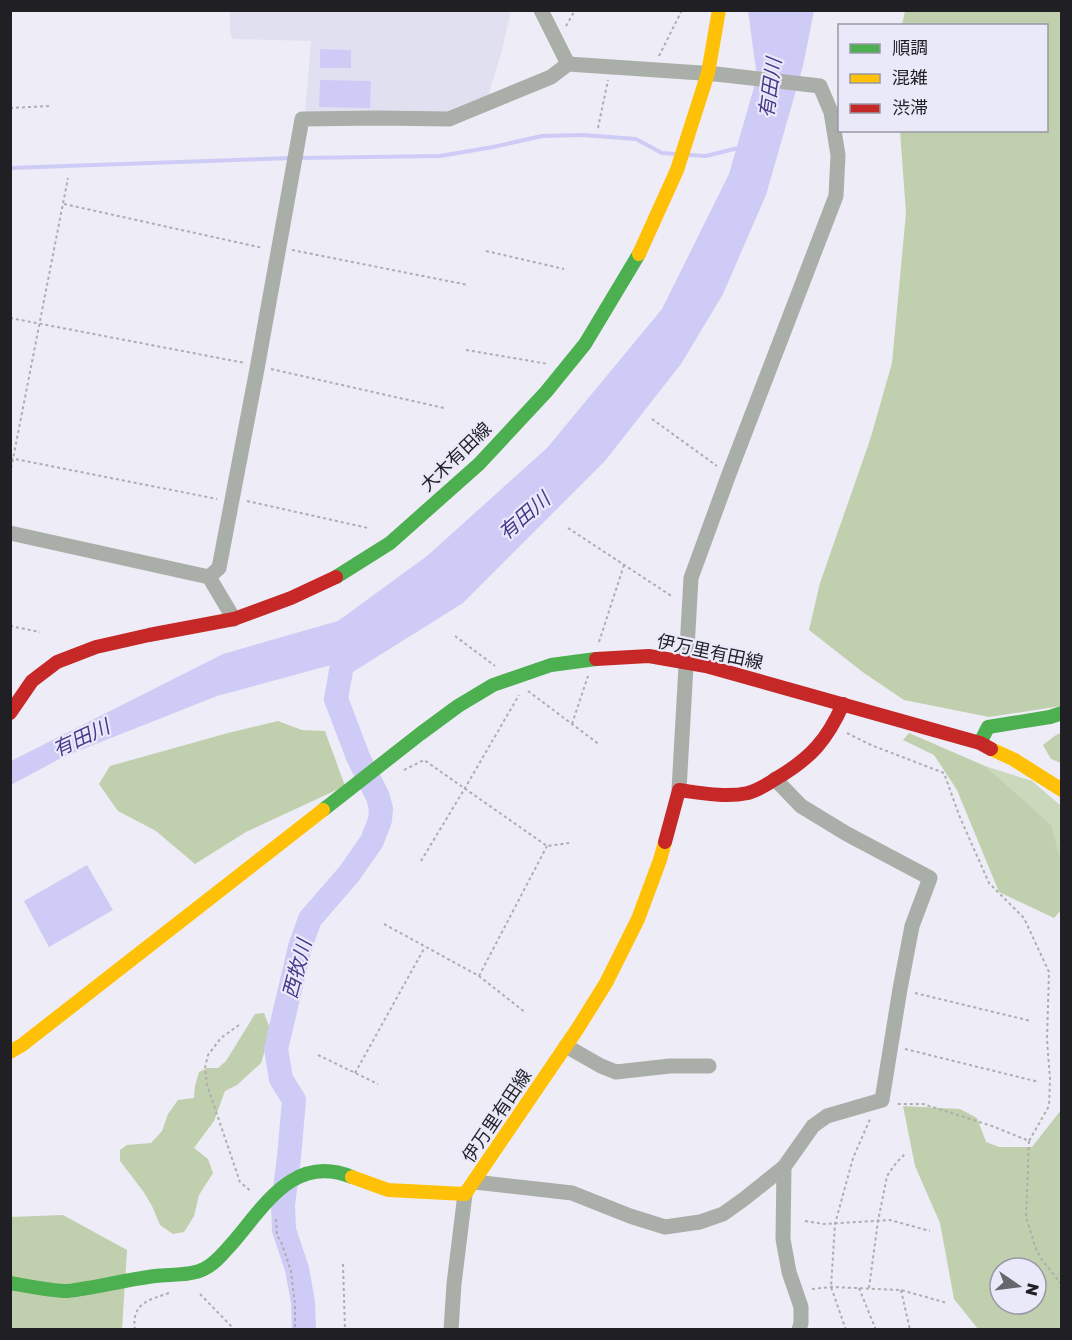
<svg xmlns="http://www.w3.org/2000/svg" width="1072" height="1340" font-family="'Golos Text','Noto Sans JP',sans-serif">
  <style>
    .built { fill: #e1e0f1 }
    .green { fill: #cad8bb }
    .forest { fill: #c0cfad; fill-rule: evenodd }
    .water { fill: #cecbf7 }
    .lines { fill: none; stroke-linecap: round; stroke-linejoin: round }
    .stream { stroke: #cecbf7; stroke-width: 4 }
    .river { stroke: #cecbf7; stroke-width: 24 }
    .path { stroke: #adaead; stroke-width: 2; stroke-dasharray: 3 3; stroke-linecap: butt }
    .street { stroke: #aaaea8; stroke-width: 15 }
    .fast { stroke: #4caf50; stroke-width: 14 }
    .slow { stroke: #ffc107; stroke-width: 14 }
    .jam { stroke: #c62828; stroke-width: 14 }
    .labels { text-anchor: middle; stroke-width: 4.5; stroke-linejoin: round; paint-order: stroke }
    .street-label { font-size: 18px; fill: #1f1f24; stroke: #eae9f9 }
    .water-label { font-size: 20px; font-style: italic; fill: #48398b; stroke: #eae9f9 }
  </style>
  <rect width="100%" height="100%" fill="#eeecf6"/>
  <polygon class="built" points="230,11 511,11 501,54 488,96 446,113 305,112 311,41 233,39 230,33"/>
  <polygon class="green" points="985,766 1032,781 1061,806 1061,867 1050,825"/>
  <g class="forest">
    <polygon points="905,11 1061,11 1061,706 989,717 904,700 864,673 809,630 820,583 870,440 892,363 906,213 900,131 1046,130 1046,26 902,25"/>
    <polygon points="278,721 302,730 325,731 345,786 246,832 195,864 156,831 118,811 99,784 110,766 228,733"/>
    <polygon points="909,733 985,766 1051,825 1062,867 1061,910 1054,918 999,892 957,790 934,755 903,740"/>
    <polygon points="1061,733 1062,733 1061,763 1051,759 1043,745 1056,735"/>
    <polygon points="264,1013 271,1031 261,1063 237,1085 225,1091 214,1121 194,1148 208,1159 213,1173 199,1195 194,1216 184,1232 173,1234 160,1225 152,1206 143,1191 120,1161 120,1150 127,1145 151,1143 162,1131 168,1114 178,1100 194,1098 195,1086 199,1072 207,1068 218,1068 226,1061 255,1014"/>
    <path d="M903,1106L960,1109L977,1118L986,1142L999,1147H1032L1061,1110V1329H978L954,1299L940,1223L915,1166ZM1000,1268H1036V1304H1000Z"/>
    <polygon points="63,1215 127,1250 122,1329 11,1329 10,1217"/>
  </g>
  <g class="water">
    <polygon points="748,11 814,11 803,66 766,195 723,294 681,364 605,461 463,603 340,680 331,665 217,696 63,757 11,785 11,761 223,654 338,621 427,556 547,448 662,309 729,174 757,77"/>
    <polygon points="320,49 351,50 351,68 320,68"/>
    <polygon points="320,80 371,81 370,108 319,107"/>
    <polygon points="87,865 113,910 49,947 24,901"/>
  </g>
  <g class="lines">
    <g class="stream">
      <polyline points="690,155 706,156 738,148"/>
      <polyline points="300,158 440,156 493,147 542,136 582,135 636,139 662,153 676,154"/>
      <polyline points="10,168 292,158"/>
    </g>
    <polyline class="river" points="304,1330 303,1302 297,1269 284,1230 283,1205 289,1157 294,1100 281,1079 276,1049 300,947 310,919 349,874 372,841 380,820 381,809 378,797 358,757 336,699 345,648"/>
    <g class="path">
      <polyline points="566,26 575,10"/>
      <polyline points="659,56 682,10"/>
      <polyline points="10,108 50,106"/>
      <polyline points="598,128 608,80"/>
      <polyline points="64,204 263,248"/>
      <polyline points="292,250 468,285"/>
      <polyline points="486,251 564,269"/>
      <polyline points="10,318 245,363"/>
      <polyline points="466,350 548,364"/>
      <polyline points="271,369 444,408"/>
      <polyline points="652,419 717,466"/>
      <polyline points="10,458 217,499"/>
      <polyline points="10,474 68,178"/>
      <polyline points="247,501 368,528"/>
      <polyline points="568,528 673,597"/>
      <polyline points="10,626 40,632"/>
      <polyline points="455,636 495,666"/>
      <polyline points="599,642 624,565"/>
      <polyline points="528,691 600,745"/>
      <polyline points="572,724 588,676"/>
      <polyline points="847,733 871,745 944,773 959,815 989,883 1024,918 1049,972 1047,1040 1050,1079 1049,1106 1029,1141 992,1126 923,1104 895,1104"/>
      <polyline points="404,770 424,760 547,846 569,843"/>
      <polyline points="421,861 465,788 519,695"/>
      <polyline points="384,924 479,976 526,1013"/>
      <polyline points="479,976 547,846"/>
      <polyline points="915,993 1031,1021"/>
      <polyline points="239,1025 221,1038 208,1055 205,1068 207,1085 240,1182 252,1192"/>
      <polyline points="905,1049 1039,1082"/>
      <polyline points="318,1055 378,1084"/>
      <polyline points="355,1073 425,947"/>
      <polyline points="1029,1141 1026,1217 1036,1249 1042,1260 1062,1285"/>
      <polyline points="276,1219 277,1235 282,1244 291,1271 295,1305 295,1330"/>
      <polyline points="805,1221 824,1224 890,1220 930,1231"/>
      <polyline points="343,1264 345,1330"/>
      <polyline points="859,1288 876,1330"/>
      <polyline points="869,1288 878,1221 887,1176 896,1163 906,1153"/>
      <polyline points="812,1289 831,1287 901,1290 947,1303"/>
      <polyline points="901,1290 910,1330"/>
      <polyline points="200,1294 235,1330"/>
      <path d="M135,1330C131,1303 149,1300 169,1293"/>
      <polyline points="846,1330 831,1287 835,1224 853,1158 870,1119"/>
    </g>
    <g class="street">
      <polyline points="541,10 568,64"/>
      <polyline points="10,533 209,577 234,619"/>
      <polyline points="209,577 219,568 257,369 302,119 379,118 449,119 551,77 568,64 716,74 820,86 831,112 838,155 836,196 729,474 691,578 679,790"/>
      <polyline points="775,779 801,806 847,834 930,878 912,926 900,989 882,1100 827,1116 813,1126 784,1167"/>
      <polyline points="566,1046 601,1066 616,1072 670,1066 709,1066"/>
      <polyline points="474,1182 572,1193 630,1216 665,1227 700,1222 723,1214 744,1199 784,1167 783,1239 789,1272 801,1307 801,1323 799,1330"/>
      <polyline points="451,1330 454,1284 465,1194"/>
    </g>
    <g class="fast">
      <polyline points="336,577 390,543 479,464 546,392 585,344 639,254"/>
      <polyline points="980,743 988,727 1050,717 1062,713"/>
      <polyline points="323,810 420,734 458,706 493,685 551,665 596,659"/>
      <path d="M10,1283C28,1286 46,1290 64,1291C72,1291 80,1289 87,1288C110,1284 132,1279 155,1276C171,1274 190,1276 204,1269C214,1264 221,1256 228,1248C262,1211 291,1152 352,1177"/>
    </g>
    <g class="slow">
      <polyline points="639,254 677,170 708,73 719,10"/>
      <polyline points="991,749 1013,759 1062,790"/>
      <polyline points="10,1052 22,1045 323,810"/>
      <polyline points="352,1177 388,1190 465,1194 578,1028 606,983 638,919 660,860 665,842"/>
    </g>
    <g class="jam">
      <polyline points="596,659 649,656 706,666 980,743 991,749"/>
      <polyline points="10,713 32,681 57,662 96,647 149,635 234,619 291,598 336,577"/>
      <path d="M665,842L679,790C701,793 726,798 748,793C758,790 768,784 777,778C811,758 827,740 843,704"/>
    </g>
  </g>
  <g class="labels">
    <g class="street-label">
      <text transform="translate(456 457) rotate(-44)" y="6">大木有田線</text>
      <text transform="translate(710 652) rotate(12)" y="6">伊万里有田線</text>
      <text transform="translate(497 1116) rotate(-56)" y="6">伊万里有田線</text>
    </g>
    <g class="water-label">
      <text transform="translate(770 88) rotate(-82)" y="7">有田川</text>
      <text transform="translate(524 516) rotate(-41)" y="7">有田川</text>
      <text transform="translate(81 738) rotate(-25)" y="7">有田川</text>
      <text transform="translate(297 969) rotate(-75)" y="7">西牧川</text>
    </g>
  </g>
  <rect width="1072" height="1340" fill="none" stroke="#1f1f24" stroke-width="24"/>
  <rect x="838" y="24" width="210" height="108" fill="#eae9f9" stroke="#9998a4" stroke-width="1.5"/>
  <rect x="850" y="44" width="30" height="9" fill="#4caf50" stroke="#9998a4" stroke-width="1.5"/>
  <text x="892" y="54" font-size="18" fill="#1f1f24">順調</text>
  <rect x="850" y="74" width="30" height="9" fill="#ffc107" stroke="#9998a4" stroke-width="1.5"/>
  <text x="892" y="84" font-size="18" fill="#1f1f24">混雑</text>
  <rect x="850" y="104" width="30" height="9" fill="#c62828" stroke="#9998a4" stroke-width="1.5"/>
  <text x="892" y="114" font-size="18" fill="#1f1f24">渋滞</text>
  <g transform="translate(1018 1286) rotate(104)"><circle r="28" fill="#eae9f9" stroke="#9998a4" stroke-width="1.5"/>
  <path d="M0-4.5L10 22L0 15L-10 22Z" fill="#67676e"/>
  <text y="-9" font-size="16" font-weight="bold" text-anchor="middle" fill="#1f1f24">N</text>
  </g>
</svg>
